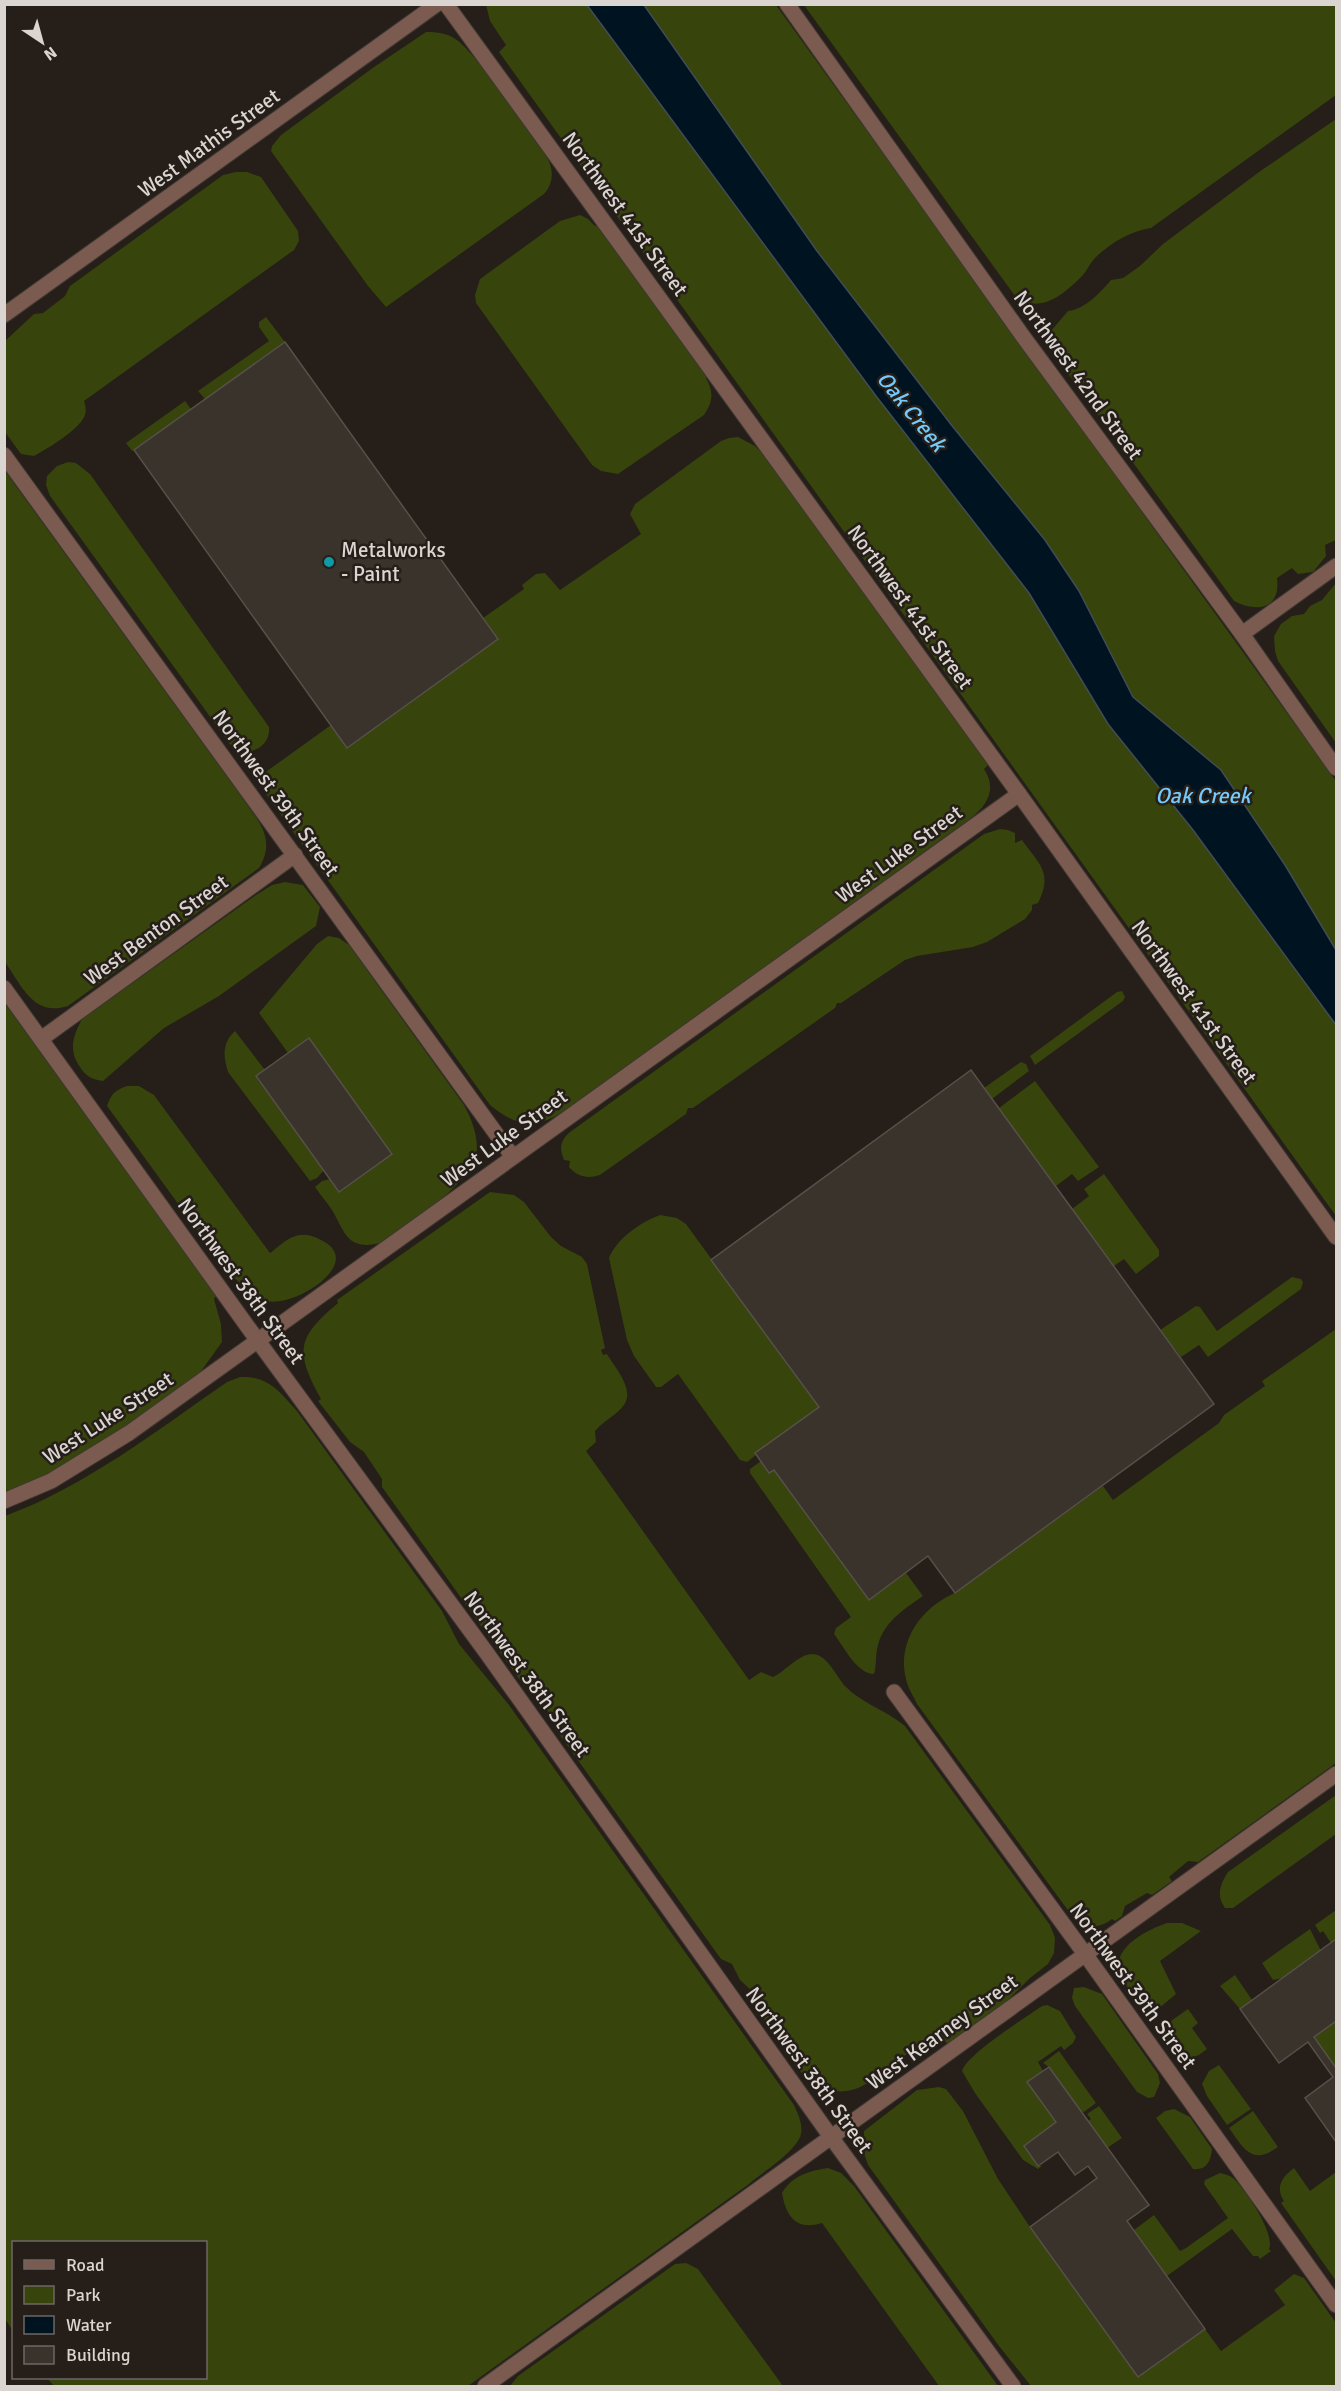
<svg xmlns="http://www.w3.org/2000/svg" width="1341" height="2391" font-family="Signika,sans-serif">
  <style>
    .green { fill: #37440c }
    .water { fill: #001320; stroke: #414d55; stroke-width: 1.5 }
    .building { fill: #39332c; stroke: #575049; stroke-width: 1.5 }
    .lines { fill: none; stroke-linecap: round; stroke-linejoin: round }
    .minor-casing { stroke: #3e3833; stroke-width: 17 }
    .minor { stroke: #7b5a4f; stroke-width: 15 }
    .culture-dot { fill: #0f9aa8; stroke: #251e19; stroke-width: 2 }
    .labels { text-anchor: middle; stroke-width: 5; stroke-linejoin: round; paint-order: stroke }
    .street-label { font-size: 21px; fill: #dad5d1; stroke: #251e19 }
    .poi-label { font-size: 21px; fill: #dad5d1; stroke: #251e19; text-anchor: start }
    .water-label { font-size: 22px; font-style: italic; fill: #74cafa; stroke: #251e19 }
  </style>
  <rect width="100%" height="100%" fill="#251e19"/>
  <g class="green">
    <polygon points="486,5 587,5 1029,593 1108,724 1193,830 1336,1025 1336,1216 499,52 506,45 490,21"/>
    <polygon points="644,5 776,5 1336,781 1336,950 1285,865 1221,770 1133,697 1079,591 1045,540 953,427 817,251"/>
    <path d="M804,5H1336V95L1151,228C1131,231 1112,242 1097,256C1090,262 1087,272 1080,278C1061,297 1039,314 1015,296Z"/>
    <path d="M426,32C438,32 447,33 457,40C475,53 544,143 550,164C554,176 551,186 544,194L386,307L368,286L271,151L272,146L281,135L374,67Z"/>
    <path d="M1336,119V540L1325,545L1326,556L1313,572L1298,574L1292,568L1277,578C1281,609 1257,613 1234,601L1061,364L1052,347L1050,332L1068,311C1085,309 1100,293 1111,280L1123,278L1140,266L1163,244L1259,172Z"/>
    <path d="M236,172H247L261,177L298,231L299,241L294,250L84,401C86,407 87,413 83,419C75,432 47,449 34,456L21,454L5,432V341L34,314L43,313L65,296L70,286L223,175Z"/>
    <path d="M580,215L588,219L595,226L599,224L709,376L706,378C714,392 713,402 704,415L618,474L601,471L592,465L476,303L475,295L480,279L560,221Z"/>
    <polygon points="266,317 285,342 205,399 198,391 269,341 259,327 259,322"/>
    <polygon points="185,401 191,409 132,451 126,443"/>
    <path d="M738,437L755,446L762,453L988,765L984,769C997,788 988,805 971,818L561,1113C534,1130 514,1125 490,1105L263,790L265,788L263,780L267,771L331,725L348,747L498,639L483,618L524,589L522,585L536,574L545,573L560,590L641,534L630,514L635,504L721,441L729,438Z"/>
    <path d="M68,462L76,463L90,474L269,727C271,747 249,758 232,747L50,496L46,485L47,476L57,466Z"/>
    <path d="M5,471L241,796C258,821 277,838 259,868L68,1006C33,1017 22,986 5,962Z"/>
    <polygon points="1336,583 1336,743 1278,661 1275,651 1274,636 1281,624 1292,616 1304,614 1310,606 1322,600"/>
    <path d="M1000,829L1008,830L1015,833V843L1022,840C1040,865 1053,873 1038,903L1032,905V910L1025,919L987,942L973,947L917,956L905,960L841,1003H837L835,1008L693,1108H688L686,1114L600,1175C587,1179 578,1177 569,1167L570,1161L564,1160C559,1148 560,1141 570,1132L984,834Z"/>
    <path d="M285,882L303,885L320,907L316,926L219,996L164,1028L103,1081C94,1080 87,1077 82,1070C68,1052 72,1038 82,1019L256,895L272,885Z"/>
    <path d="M328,936L339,938L349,945L464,1105C471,1118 477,1133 477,1148C475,1184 407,1224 380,1243C348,1251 345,1233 332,1210C327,1202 320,1195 315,1187L322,1181L330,1179L339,1192L392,1154L288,1053L259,1013L317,944Z"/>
    <polygon points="1122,991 1125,997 1123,1001 1035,1065 1030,1056 1117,992"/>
    <polygon points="4,1002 216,1296 214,1299 221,1324 222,1342 199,1374 93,1449 53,1472 4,1494"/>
    <path d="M235,1031L265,1070L324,1170L317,1178L310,1181L228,1072C223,1056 222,1043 235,1031Z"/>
    <polygon points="1021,1062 1026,1064 1029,1071 992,1099 984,1088"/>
    <polygon points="1035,1081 1099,1167 1078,1181 1072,1174 1056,1186 999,1108"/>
    <path d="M127,1086H139L154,1095L270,1253C277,1248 285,1240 293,1237C301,1233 312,1235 319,1239C369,1261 295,1308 267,1301C249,1295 237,1280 224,1267L107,1106C111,1094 115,1090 127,1086Z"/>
    <polygon points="1104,1174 1159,1250 1159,1256 1136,1274 1124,1259 1114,1266 1072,1209 1089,1196 1084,1189"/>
    <path d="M490,1192L514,1195L524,1202L551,1237L561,1246L582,1257L587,1264L605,1348L601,1350L603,1355L607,1354C615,1368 635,1389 624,1405C617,1415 603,1421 595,1431L596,1442L586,1451L749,1680L761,1672L773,1677C786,1671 798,1654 813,1654C828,1655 837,1678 846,1687C862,1703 887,1711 905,1726L1050,1925L1055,1938L1054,1953L1048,1964L1030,1978L999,2009L948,2044L944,2040C933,2047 920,2047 909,2053C884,2067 866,2095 835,2091C820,2089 813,2084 804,2072L802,2074L751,2000L753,1992L740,1980L732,1964L721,1959L554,1727L555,1723L532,1686H524L382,1487V1479L364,1452L350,1442L318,1401L321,1399C295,1352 296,1338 338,1303L337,1300Z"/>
    <path d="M660,1215L677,1218L686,1224L819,1407L755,1453L756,1455L747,1462L740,1460L678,1374L661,1387H656L634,1356L627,1340L609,1258C617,1238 641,1222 660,1215Z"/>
    <polygon points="1292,1277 1301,1279 1303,1282 1301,1289 1208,1357 1199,1345 1181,1357 1160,1330 1196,1306 1200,1307 1217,1331"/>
    <path d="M1336,1329V1763L1198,1862L1188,1861L1169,1877L1172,1881L1152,1895L1147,1893L1125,1906L1122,1916L1115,1921L1112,1919C1094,1933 1080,1925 1067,1909L917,1704C914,1697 909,1690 907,1683C895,1644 920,1608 955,1593L1103,1486L1113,1500L1219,1423L1224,1415L1265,1386L1262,1381Z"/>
    <path d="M240,1377C269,1376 279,1391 297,1411L442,1611L459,1644L509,1705L794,2105C798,2114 803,2124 801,2134C797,2151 763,2172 749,2184L468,2386H54L47,2378H206V2242H14L13,2331L5,2319V1516C86,1486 156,1431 227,1382Z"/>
    <path d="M761,1461L769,1473L774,1470L869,1600L906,1573L923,1596C904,1609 884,1622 878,1645C875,1655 877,1665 874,1674C857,1674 844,1647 834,1634L836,1628L851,1617L750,1473V1469Z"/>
    <path d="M1336,1795V1834L1233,1908H1225C1216,1896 1220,1884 1228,1872Z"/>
    <polygon points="1336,1910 1336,1939 1331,1943 1323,1931 1320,1933 1315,1925"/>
    <path d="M1167,1923H1182L1201,1931L1160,1961L1176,1994L1158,2009L1147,2010L1143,2008C1136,1998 1126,1987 1121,1976C1109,1948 1147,1930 1167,1923Z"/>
    <polygon points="1310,1929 1321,1951 1283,1978 1273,1980 1262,1963"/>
    <polygon points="1235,1975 1252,2000 1240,2009 1220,1986"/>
    <polygon points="1084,1987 1102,1994 1158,2074 1160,2083 1154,2097 1148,2098 1137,2092 1075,2006 1072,1998 1074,1988"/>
    <path d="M1047,2005L1060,2011L1076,2037L1073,2043L1064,2050L1061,2046L1038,2062L1043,2071L1028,2082L1056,2122L1024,2146L1038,2166H1042L1038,2169L1023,2160L975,2093L962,2071C967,2054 1025,2018 1042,2006Z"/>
    <polygon points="1188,2009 1198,2023 1192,2028 1207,2049 1199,2055 1188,2059 1176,2053 1164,2038 1168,2023"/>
    <polygon points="1336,2021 1336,2068 1314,2037"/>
    <polygon points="1059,2051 1096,2103 1084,2112 1081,2111 1049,2067 1043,2063"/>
    <polygon points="1219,2065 1251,2109 1227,2125 1207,2096 1202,2084 1209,2071"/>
    <polygon points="939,2087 946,2089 963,2111 998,2179 1030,2227 1138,2377 1205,2329 1221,2351 1285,2305 1274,2290 1294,2274 1304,2278 1336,2323 1336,2386 1031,2386 999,2346 868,2165 864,2153 864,2131 917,2090"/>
    <polygon points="1099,2106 1122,2138 1107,2148 1088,2121 1091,2119 1087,2114"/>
    <path d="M1174,2109L1190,2117L1212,2149C1211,2161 1206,2171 1193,2169L1156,2118L1165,2111Z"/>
    <path d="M1253,2111L1278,2147C1252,2166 1244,2149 1229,2128Z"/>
    <path d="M828,2168L841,2173L854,2186L998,2386H939L822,2223C797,2231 786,2217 782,2193C792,2176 808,2171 828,2168Z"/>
    <path d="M1294,2168L1310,2191L1336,2172V2281L1281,2203L1284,2201C1275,2187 1282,2177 1294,2168Z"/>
    <path d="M1220,2173C1224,2174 1229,2175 1233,2178C1245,2188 1276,2235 1269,2249L1271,2251L1260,2259L1258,2256H1253L1232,2229L1167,2276L1134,2230L1154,2215L1180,2251L1186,2248L1228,2218L1204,2184L1205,2180Z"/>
    <polygon points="686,2263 698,2269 783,2386 510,2386 518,2376 675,2264"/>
  </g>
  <polygon class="water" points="587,5 644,5 817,251 953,427 1045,540 1079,591 1133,697 1221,770 1285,865 1336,950 1336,1025 1193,830 1108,724 1029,593 876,396"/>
  <g class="building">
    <polygon points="285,342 498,639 347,748 134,450"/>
    <polygon points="309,1038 392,1154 339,1192 256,1076"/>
    <polygon points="971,1070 1214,1404 955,1593 928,1556 869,1600 774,1470 769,1473 755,1453 819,1407 711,1260"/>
    <polygon points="1336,1939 1336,2021 1314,2037 1336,2068 1336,2142 1305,2098 1333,2077 1308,2042 1279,2063 1240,2009"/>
    <polygon points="1049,2067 1149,2205 1127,2221 1205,2329 1138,2377 1030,2227 1097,2178 1088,2166 1075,2175 1058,2152 1038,2166 1024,2146 1056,2122 1027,2082"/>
  </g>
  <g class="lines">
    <defs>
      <g id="minor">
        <polyline points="446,4 1019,794 1336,1237"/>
        <polyline points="787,4 1022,335 1242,634 1336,768"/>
        <polyline points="4,315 437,4"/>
        <polyline points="4,455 513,1157"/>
        <polyline points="1242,634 1336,566"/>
        <polyline points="4,988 258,1341 486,1652 831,2137 1013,2386"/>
        <polyline points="41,1039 295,855"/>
        <polyline points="4,1501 51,1481 129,1433 1019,794"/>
        <polyline points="894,1692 1085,1954 1336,2305"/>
        <polyline points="485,2386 1336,1774"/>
      </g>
    </defs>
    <use href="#minor" class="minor-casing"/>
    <use href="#minor" class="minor"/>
  </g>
  <circle class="culture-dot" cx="329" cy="562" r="6"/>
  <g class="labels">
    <g class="street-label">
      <text transform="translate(209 143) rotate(-36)" y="7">West Mathis Street</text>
      <text transform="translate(625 214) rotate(54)" y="7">Northwest 41st Street</text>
      <text transform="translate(1078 375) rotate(54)" y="7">Northwest 42nd Street</text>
      <text transform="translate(910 607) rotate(54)" y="7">Northwest 41st Street</text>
      <text transform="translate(276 793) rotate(54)" y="7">Northwest 39th Street</text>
      <text transform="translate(899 854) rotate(-36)" y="7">West Luke Street</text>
      <text transform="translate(156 930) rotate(-36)" y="7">West Benton Street</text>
      <text transform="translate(1194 1002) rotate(54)" y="7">Northwest 41st Street</text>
      <text transform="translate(504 1138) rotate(-36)" y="7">West Luke Street</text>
      <text transform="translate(241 1281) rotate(54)" y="7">Northwest 38th Street</text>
      <text transform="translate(108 1418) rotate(-33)" y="7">West Luke Street</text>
      <text transform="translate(527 1674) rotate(54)" y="7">Northwest 38th Street</text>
      <text transform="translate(1133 1986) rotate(54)" y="7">Northwest 39th Street</text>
      <text transform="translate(942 2032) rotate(-36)" y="7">West Kearney Street</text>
      <text transform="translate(809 2070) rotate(54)" y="7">Northwest 38th Street</text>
    </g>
    <g class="poi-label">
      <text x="341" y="557">Metalworks<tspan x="341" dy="24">- Paint</tspan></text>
    </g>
    <g class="water-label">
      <text transform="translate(912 411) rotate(51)" y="8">Oak Creek</text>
      <text x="1203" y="803">Oak Creek</text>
    </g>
  </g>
  <rect width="1341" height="2391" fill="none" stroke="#dad5d1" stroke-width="12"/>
  <rect x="12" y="2241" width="195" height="138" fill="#251e19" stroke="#6d6763" stroke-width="1.5"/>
  <rect x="24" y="2260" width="30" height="9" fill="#7b5a4f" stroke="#6d6763" stroke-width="1.5"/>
  <text x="66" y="2271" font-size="18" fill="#dad5d1">Road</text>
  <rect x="24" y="2286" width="30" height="18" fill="#37440c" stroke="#6d6763" stroke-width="1.5"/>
  <text x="66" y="2301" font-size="18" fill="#dad5d1">Park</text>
  <rect x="24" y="2316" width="30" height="18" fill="#001320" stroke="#6d6763" stroke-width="1.5"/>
  <text x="66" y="2331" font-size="18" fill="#dad5d1">Water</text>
  <rect x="24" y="2346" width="30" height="18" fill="#39332c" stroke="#6d6763" stroke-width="1.5"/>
  <text x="66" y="2361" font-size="18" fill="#dad5d1">Building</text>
  <g transform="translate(42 42) rotate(144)" stroke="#251e19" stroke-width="4.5" paint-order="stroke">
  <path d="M0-4.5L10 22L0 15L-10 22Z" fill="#dad5d1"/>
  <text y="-9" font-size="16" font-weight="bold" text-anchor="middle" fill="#dad5d1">N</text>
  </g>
</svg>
